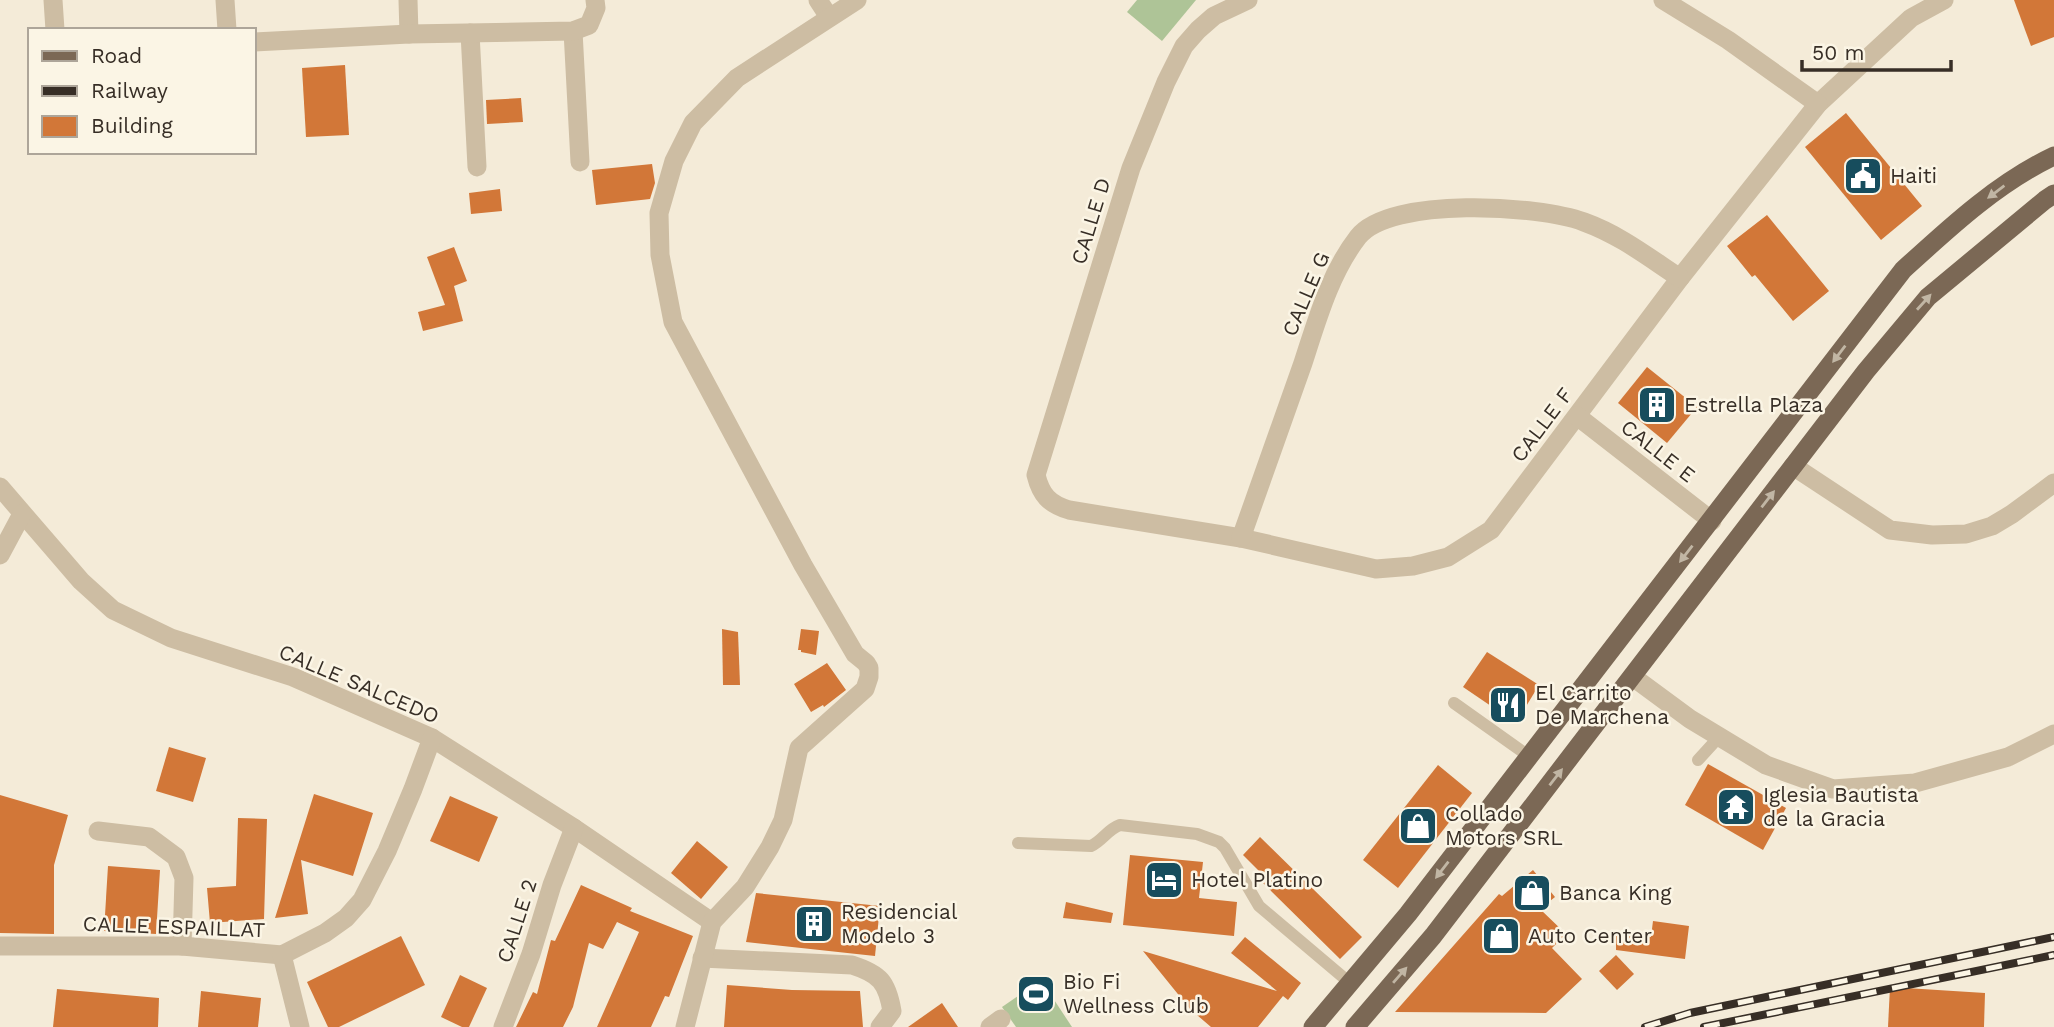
<svg xmlns="http://www.w3.org/2000/svg" width="2054" height="1027" font-family="'Work Sans',sans-serif">
  <style>
    .green { fill: #aec497 }
    .building { fill: #d27738 }
    .lines { fill: none; stroke-linecap: round; stroke-linejoin: round }
    .service { stroke: #cdbda3; stroke-width: 12 }
    .minor { stroke: #cdbda3; stroke-width: 19 }
    .primary { stroke: #7b6855; stroke-width: 19 }
    .rail-casing { stroke: #372e26; stroke-width: 8 }
    .rail { stroke: #fbf5e5; stroke-width: 5; stroke-dasharray: 16; stroke-linecap: butt }
    .oneway { fill: #c1b6a4 }
    .labels { text-anchor: middle; stroke-width: 5; stroke-linejoin: round; paint-order: stroke }
    .poi-label { font-size: 21px; fill: #372e26; stroke: #fbf5e5; text-anchor: start }
    .street-label { font-size: 21px; fill: #372e26; stroke: #fbf5e5 }
  </style>
  <rect width="100%" height="100%" fill="#f4ebd8"/>
  <g class="green">
    <polygon points="1137,0 1196,0 1162,41 1127,12"/>
    <polygon points="1041,980 1072,1027 1016,1027 1002,1007"/>
  </g>
  <g class="building">
    <polygon points="2014,0 2054,0 2054,37 2031,46"/>
    <polygon points="345,65 349,135 306,137 302,68"/>
    <polygon points="521,98 523,122 487,124 486,100"/>
    <polygon points="1846,113 1922,206 1881,240 1805,147"/>
    <polygon points="652,164 655,183 650,199 596,205 592,170"/>
    <polygon points="500,189 502,211 471,214 469,193"/>
    <polygon points="1767,215 1829,291 1793,321 1755,275 1752,277 1727,246"/>
    <polygon points="454,247 467,281 454,286 463,321 423,331 418,312 445,305 427,257"/>
    <polygon points="1647,367 1697,407 1667,443 1618,403"/>
    <polygon points="722,629 738,632 740,685 723,685"/>
    <polygon points="801,629 819,631 816,655 801,652 801,650 798,650"/>
    <polygon points="1487,652 1539,685 1516,723 1463,687"/>
    <polygon points="827,663 846,690 824,707 823,705 811,712 794,684"/>
    <polygon points="169,747 206,758 193,802 156,791"/>
    <polygon points="1708,764 1786,808 1763,850 1685,805"/>
    <polygon points="1438,765 1472,793 1398,888 1363,860"/>
    <polygon points="314,794 373,813 353,876 301,860 308,914 275,918"/>
    <polygon points="0,795 68,815 54,865 54,934 0,933"/>
    <polygon points="450,796 498,817 479,862 430,841"/>
    <polygon points="238,818 267,819 264,919 210,923 207,888 236,886"/>
    <polygon points="1260,837 1362,937 1340,959 1260,880 1264,876 1243,855"/>
    <polygon points="697,841 728,867 701,899 671,873"/>
    <polygon points="1130,855 1203,862 1199,898 1237,902 1234,936 1123,925"/>
    <polygon points="108,866 160,870 156,934 104,931"/>
    <polygon points="1533,870 1555,897 1540,909 1566,934 1552,948 1582,979 1546,1013 1395,1012 1499,894 1502,896"/>
    <polygon points="581,885 632,908 630,911 693,936 669,997 665,996 651,1027 597,1027 639,932 617,922 603,949 589,943 573,1007 563,1027 516,1027 533,992 537,994 551,940 555,941"/>
    <polygon points="756,893 880,906 875,956 746,942"/>
    <polygon points="1066,902 1113,913 1111,923 1063,918"/>
    <polygon points="1653,921 1689,926 1685,959 1616,950 1616,935 1651,937"/>
    <polygon points="401,936 425,985 339,1027 328,1027 307,982"/>
    <polygon points="1245,937 1301,983 1288,1000 1283,996 1258,1027 1211,1027 1190,1009 1143,951 1277,991 1231,953"/>
    <polygon points="1616,955 1634,974 1617,990 1599,971"/>
    <polygon points="460,975 487,988 469,1027 462,1027 441,1017"/>
    <polygon points="727,985 792,990 860,991 863,1027 724,1027"/>
    <polygon points="1890,987 1985,993 1984,1027 1888,1027"/>
    <polygon points="57,989 159,998 158,1027 53,1027"/>
    <polygon points="201,991 261,998 258,1027 198,1027"/>
    <polygon points="942,1003 958,1027 908,1027"/>
  </g>
  <g class="lines">
    <g class="service">
      <polyline points="1454,703 1530,757"/>
      <polyline points="1698,760 1719,737"/>
      <path d="M1018,843L1091,846C1102,841 1108,829 1120,825L1197,834L1219,842L1225,848L1259,906L1350,983"/>
    </g>
    <g class="minor">
      <polyline points="53,0 55,30"/>
      <polyline points="225,0 227,30"/>
      <polyline points="408,0 409,34"/>
      <polyline points="818,0 829,17"/>
      <path d="M1248,0L1214,16L1198,30L1184,46L1166,82L1131,168L1036,475C1041,495 1049,504 1069,510L1241,538L1376,569L1413,566L1448,557L1491,530L1680,278L1818,104L1911,18L1944,0"/>
      <polyline points="1663,0 1728,40 1818,104"/>
      <polyline points="573,31 580,162"/>
      <polyline points="470,33 477,167"/>
      <polyline points="254,42 409,34 573,31 589,25 596,8 595,0"/>
      <polyline points="1577,416 1712,521"/>
      <polyline points="1793,466 1890,530 1932,535 1966,534 1992,526 2012,514 2054,483"/>
      <polyline points="0,487 81,581 113,610 171,638 293,677 432,738 574,828 712,922"/>
      <path d="M1241,538C1262,480 1282,421 1303,363C1317,320 1330,273 1358,237C1390,196 1539,205 1584,222C1620,235 1648,257 1680,278"/>
      <polyline points="0,555 22,514"/>
      <polyline points="1633,677 1690,719 1766,765 1833,789 1915,783 2008,757 2054,734"/>
      <polyline points="98,831 149,837 176,857 184,878 182,946"/>
      <polyline points="0,946 182,946 282,955 325,933 346,918 362,900 387,851 413,789 432,738"/>
      <polyline points="282,955 300,1027"/>
      <path d="M702,958L852,965C880,974 887,982 892,1011L880,1027"/>
      <polyline points="503,1027 531,954 552,885 574,828"/>
      <polyline points="685,1027 712,922 745,887 770,847 783,820 799,748 865,689 869,677 869,668 866,663 855,654 803,565 673,322 660,255 659,213 674,161 693,123 737,78 857,0"/>
      <polyline points="990,1027 1001,1019"/>
    </g>
    <g class="primary">
      <path d="M1313,1027L1408,914L1903,270C1949,228 1997,183 2054,156"/>
      <polyline points="1355,1027 1433,936 1866,371 1928,297 2045,200 2054,194"/>
    </g>
    <defs>
      <g id="rail">
        <polyline points="1645,1027 1690,1013 2054,937"/>
        <polyline points="1704,1027 2054,955"/>
      </g>
    </defs>
    <use href="#rail" class="rail-casing"/>
    <use href="#rail" class="rail"/>
  </g>
  <defs><path id="oneway-solid" d="M-6-.8H1V-3.2L6.5 0L1 3.2V.8H-6Z" transform="scale(1.75)"/></defs>
  <g class="oneway">
    <use href="#oneway-solid" transform="translate(1996 192) rotate(143)"/>
    <use href="#oneway-solid" transform="translate(1924 302) rotate(-48)"/>
    <use href="#oneway-solid" transform="translate(1839 354) rotate(127)"/>
    <use href="#oneway-solid" transform="translate(1768 499) rotate(-52)"/>
    <use href="#oneway-solid" transform="translate(1686 554) rotate(128)"/>
    <use href="#oneway-solid" transform="translate(1556 777) rotate(-52)"/>
    <use href="#oneway-solid" transform="translate(1442 870) rotate(128)"/>
    <use href="#oneway-solid" transform="translate(1400 975) rotate(-49)"/>
  </g>
  <defs>
    <symbol id="civic-square" viewBox="-11 -11 22 22"><rect x="-9" y="-9" width="18" height="18" rx="4" fill="#174d5d" stroke="#fbf5e5"/><path d="M-.6-6.5H3V-4.5H.6V-3L4-1V1h2V6H-6V1h2V-1L-.6-3ZM-1.2 2.5V6h2.4V2.5Z" fill="#fff"/></symbol>
    <symbol id="building-square" viewBox="-11 -11 22 22"><rect x="-9" y="-9" width="18" height="18" rx="4" fill="#174d5d" stroke="#fbf5e5"/><path d="M-4-6H4V6H1V3H-1V6H-4ZM-2.5-4.3h1.7v1.8h-1.7ZM.8-4.3h1.7v1.8H.8ZM-2.5-1h1.7V.8h-1.7ZM.8-1h1.7V.8H.8Z" fill="#fff"/></symbol>
    <symbol id="restaurant-square" viewBox="-11 -11 22 22"><rect x="-9" y="-9" width="18" height="18" rx="4" fill="#174d5d" stroke="#fbf5e5"/><path d="M-5-6h1v4h1v-4h1v4h1v-4h1v5L-1.5 .5V6h-2V.5L-5-1ZM5-6V6H3V1.5H1.5Q1.5-4 5-6Z" fill="#fff"/></symbol>
    <symbol id="temple-square" viewBox="-11 -11 22 22"><rect x="-9" y="-9" width="18" height="18" rx="4" fill="#174d5d" stroke="#fbf5e5"/><path d="M0-6L5-2H3V0L6.5 2.5H4V6H1.5V3h-3V6H-4V2.5H-6.5L-3 0V-2H-5Z" fill="#fff"/></symbol>
    <symbol id="shop-square" viewBox="-11 -11 22 22"><rect x="-9" y="-9" width="18" height="18" rx="4" fill="#174d5d" stroke="#fbf5e5"/><path d="M-5-2.5h2.3a2.7 3.5 0 0 1 5.4 0H5L5.5 6h-11ZM-1.5-2.5h3a1.5 2.3 0 0 0-3 0Z" fill="#fff"/></symbol>
    <symbol id="hotel-square" viewBox="-11 -11 22 22"><rect x="-9" y="-9" width="18" height="18" rx="4" fill="#174d5d" stroke="#fbf5e5"/><path d="M-6-4.5h1.5V1H6V5H4.5V3h-9V5H-6ZM-4 0a1.8 1.8 0 1 1 3.6 0ZM.5 0V-2.5h3Q6-2.5 6 0Z" fill="#fff"/></symbol>
    <symbol id="stadium-square" viewBox="-11 -11 22 22"><rect x="-9" y="-9" width="18" height="18" rx="4" fill="#174d5d" stroke="#fbf5e5"/><path d="M0-5a6.5 5 0 1 0 0 10a6.5 5 0 1 0 0-10ZM-3.5-1.8h7v3.6h-7Z" fill="#fff"/></symbol>
  </defs>
  <g fill-rule="evenodd">
    <use href="#civic-square" x="1841" y="154" width="44" height="44"/>
    <use href="#building-square" x="1635" y="383" width="44" height="44"/>
    <use href="#restaurant-square" x="1486" y="683" width="44" height="44"/>
    <use href="#temple-square" x="1714" y="785" width="44" height="44"/>
    <use href="#shop-square" x="1396" y="804" width="44" height="44"/>
    <use href="#hotel-square" x="1142" y="858" width="44" height="44"/>
    <use href="#shop-square" x="1510" y="871" width="44" height="44"/>
    <use href="#building-square" x="792" y="902" width="44" height="44"/>
    <use href="#shop-square" x="1479" y="914" width="44" height="44"/>
    <use href="#stadium-square" x="1014" y="972" width="44" height="44"/>
  </g>
  <g class="labels">
    <g class="poi-label">
      <text x="1890" y="183">Haiti</text>
      <text x="1684" y="412">Estrella Plaza</text>
      <text x="1535" y="700">El Carrito<tspan x="1535" dy="24">De Marchena</tspan></text>
      <text x="1763" y="802">Iglesia Bautista<tspan x="1763" dy="24">de la Gracia</tspan></text>
      <text x="1445" y="821">Collado<tspan x="1445" dy="24">Motors SRL</tspan></text>
      <text x="1191" y="887">Hotel Platino</text>
      <text x="1559" y="900">Banca King</text>
      <text x="841" y="919">Residencial<tspan x="841" dy="24">Modelo 3</tspan></text>
      <text x="1528" y="943">Auto Center</text>
      <text x="1063" y="989">Bio Fi<tspan x="1063" dy="24">Wellness Club</tspan></text>
    </g>
    <g class="street-label">
      <text transform="translate(1091 221) rotate(-73)" y="7">CALLE D</text>
      <text transform="translate(1306 294) rotate(-67)" y="7">CALLE G</text>
      <text transform="translate(1542 425) rotate(-53)" y="7">CALLE F</text>
      <text transform="translate(1658 451) rotate(38)" y="7">CALLE E</text>
      <text transform="translate(359 684) rotate(23)" y="7">CALLE SALCEDO</text>
      <text transform="translate(517 921) rotate(-72)" y="7">CALLE 2</text>
      <text transform="translate(174 927) rotate(2)" y="7">CALLE ESPAILLAT</text>
    </g>
  </g>
  <rect x="28" y="28" width="228" height="126" fill="#fbf5e5" stroke="#ada599" stroke-width="2"/>
  <rect x="42" y="51" width="35" height="10" fill="#7b6855" stroke="#ada599" stroke-width="2"/>
  <text x="91" y="63" font-size="21" fill="#372e26">Road</text>
  <rect x="42" y="86" width="35" height="10" fill="#372e26" stroke="#ada599" stroke-width="2"/>
  <text x="91" y="98" font-size="21" fill="#372e26">Railway</text>
  <rect x="42" y="116" width="35" height="21" fill="#d27738" stroke="#ada599" stroke-width="2"/>
  <text x="91" y="133" font-size="21" fill="#372e26">Building</text>
  <path d="M1802 60v10h149v-10" fill="none" stroke="#372e26" stroke-width="3.5"/>
  <text x="1812" y="60" font-size="21" fill="#372e26" stroke="#fbf5e5" stroke-width="5" paint-order="stroke">50 m</text>
</svg>
